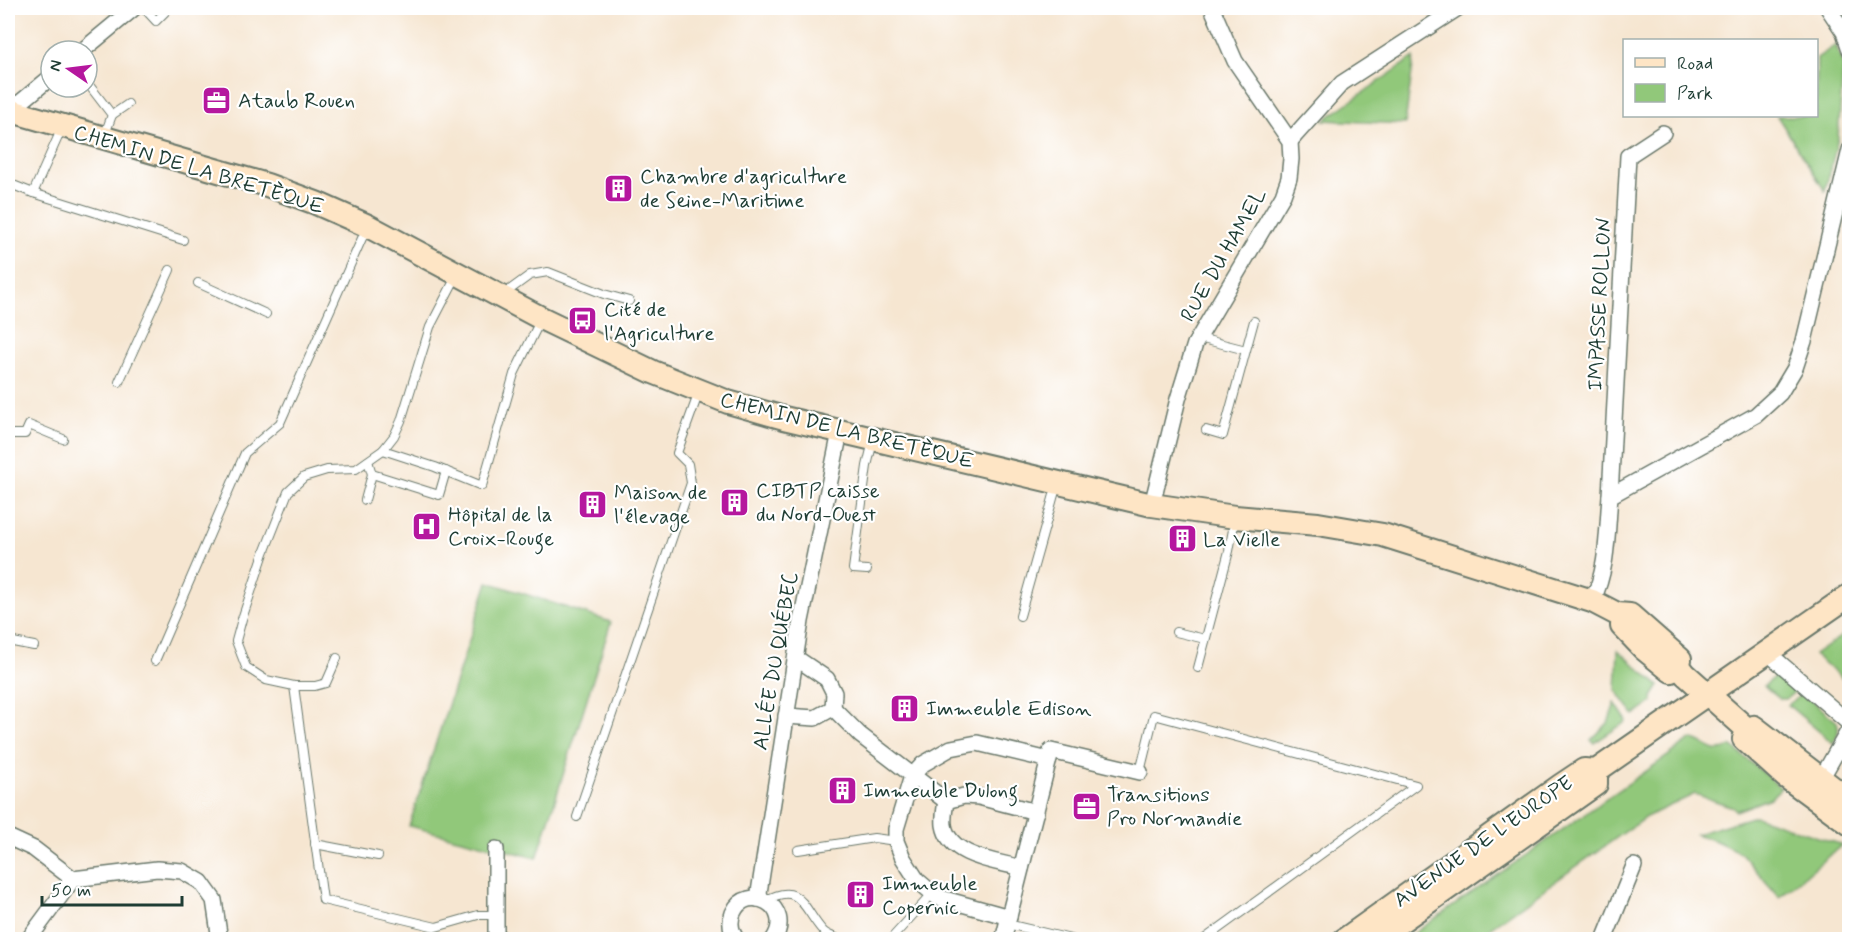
<svg xmlns="http://www.w3.org/2000/svg" width="1857" height="947" font-family="Mynerve,sans-serif">
  <style>
    .green { fill: #91c87a; stroke: #588257; stroke-width: 1.5 }
    .lines { fill: none; stroke-linecap: round; stroke-linejoin: round }
    .lane-casing { stroke: #6a786b; stroke-width: 10 }
    .street-casing { stroke: #6a786b; stroke-width: 18 }
    .secondary-casing { stroke: #6a786b; stroke-width: 26 }
    .lane { stroke: #fff; stroke-width: 8 }
    .street { stroke: #fff; stroke-width: 15 }
    .secondary { stroke: #fee5c5; stroke-width: 22 }
    .labels { text-anchor: middle; stroke-width: 4.5; stroke-linejoin: round; paint-order: stroke }
    .poi-label { font-size: 21px; fill: #1f3d34; stroke: #fff; text-anchor: start }
    .street-label { font-size: 21px; fill: #1f3d34; stroke: #fff }
  </style>
  <rect width="100%" height="100%" fill="#fff"/>
  <filter id="ink" filterUnits="userSpaceOnUse"><feTurbulence type="fractalNoise" baseFrequency=".0167" numOctaves="2"/><feDisplacementMap in="SourceGraphic" scale="12" xChannelSelector="R" yChannelSelector="G"/><feConvolveMatrix kernelMatrix="1 2 1 2 8 2 1 2 1" color-interpolation-filters="sRGB"/></filter>
  <filter id="wash" filterUnits="userSpaceOnUse"><feTurbulence type="fractalNoise" baseFrequency=".008" numOctaves="4" result="noise"/><feDisplacementMap in="SourceGraphic" scale="24" xChannelSelector="R" yChannelSelector="G"/><feGaussianBlur stdDeviation="1.35" result="paint"/><feColorMatrix in="noise" values="0 0 0 0 0 0 0 0 0 0 0 0 0 0 0 0 0 1.4 0 .05"/><feComposite in="paint" operator="in"/></filter>
  <g filter="url(#wash)">
    <rect width="100%" height="100%" fill="#f6e6d1"/>
    <g class="green">
      <polygon points="1836,45 1843,67 1838,139 1825,191 1777,116 1816,116 1817,58"/>
      <polygon points="1414,57 1405,124 1324,120"/>
      <polygon points="488,582 611,622 537,858 409,826"/>
      <polygon points="1846,633 1849,636 1849,684 1814,655"/>
      <polygon points="1618,650 1659,686 1652,697 1653,702 1634,715 1616,690"/>
      <polygon points="1775,677 1784,677 1798,689 1786,699 1780,699 1764,686"/>
      <path d="M1803,693L1837,722C1840,731 1837,736 1833,743L1788,705Z"/>
      <polygon points="1615,703 1627,721 1594,743 1591,740 1608,723"/>
      <path d="M1692,739C1710,742 1710,758 1731,746L1781,788L1770,798L1736,811L1733,807L1695,794L1646,817L1474,939H1406Z"/>
      <polygon points="1755,816 1842,845 1779,897 1741,853 1716,841 1696,834"/>
    </g>
  </g>
  <g filter="url(#ink)">
    <g class="lines">
      <defs>
        <g id="lane">
          <polyline points="144,8 156,21 169,8"/>
          <polyline points="89,85 112,115 105,134"/>
          <polyline points="112,115 128,104"/>
          <polyline points="8,183 33,193 62,128"/>
          <polyline points="33,193 183,240"/>
          <polyline points="198,283 266,314"/>
          <polyline points="504,294 530,275 548,272 604,294 629,301"/>
          <polyline points="1199,338 1246,350"/>
          <polyline points="119,382 170,270"/>
          <polyline points="1206,430 1223,435 1254,321"/>
          <polyline points="8,434 25,434 29,425 63,439"/>
          <polyline points="383,450 435,467 482,486 514,374 540,321"/>
          <polyline points="368,461 372,474 439,495 446,471"/>
          <polyline points="365,500 372,474"/>
          <polyline points="867,570 853,569 867,466 873,441"/>
          <polyline points="1020,616 1057,484"/>
          <polyline points="8,630 13,642 34,646"/>
          <polyline points="1176,632 1205,639"/>
          <polyline points="337,658 326,683 315,686 294,686 266,680 246,667 236,641 242,619 264,553 288,492 304,477 327,470 356,469 383,450 394,436 401,421 430,327 457,275"/>
          <polyline points="155,661 245,453 280,423 367,227"/>
          <polyline points="1198,668 1229,551 1235,519"/>
          <polyline points="294,686 323,900 436,927 478,915 496,915"/>
          <polyline points="1840,745 1850,753"/>
          <polyline points="1140,772 1154,715 1416,785 1203,940"/>
          <polyline points="577,817 691,483 688,464 677,453 699,392"/>
          <polyline points="315,844 378,856"/>
          <polyline points="798,850 874,838 896,841"/>
          <path d="M765,901C801,880 803,909 823,931C827,935 834,937 840,940"/>
          <polyline points="1007,924 1075,940"/>
          <polyline points="890,940 932,894"/>
        </g>
        <g id="street">
          <polyline points="1828,8 1844,32 1850,50"/>
          <polyline points="82,51 134,8"/>
          <polyline points="8,108 21,102 51,77"/>
          <polyline points="1290,141 1342,83 1458,8"/>
          <polyline points="1610,496 1628,156 1663,133"/>
          <polyline points="1152,505 1178,399 1195,344 1283,195 1289,178 1291,159 1290,141 1235,61 1212,8"/>
          <path d="M1592,601C1608,570 1607,531 1610,496L1756,415L1780,393L1795,368L1804,341L1850,150"/>
          <polyline points="1767,652 1850,724"/>
          <polyline points="796,658 827,679 834,693 833,708"/>
          <polyline points="833,708 860,735 946,801"/>
          <polyline points="786,716 815,718 833,708"/>
          <polyline points="1821,779 1850,728"/>
          <path d="M946,801C945,808 943,817 944,825C949,857 996,861 1021,868"/>
          <polyline points="946,801 964,796 979,797 1036,812"/>
          <polyline points="8,837 34,849 73,879"/>
          <polyline points="496,849 496,940"/>
          <polyline points="758,899 801,621 840,432"/>
          <polyline points="1009,917 937,897 917,880 903,858 896,841 896,829 912,776 923,764 951,748 977,743 1049,760"/>
          <polyline points="28,940 73,879 157,869 182,871 201,882 214,900 220,940"/>
          <path d="M737,940C731,932 729,923 733,913C747,881 796,907 773,940"/>
          <polyline points="1003,940 1051,751 1140,772"/>
          <polyline points="1604,940 1634,866"/>
        </g>
        <g id="secondary">
          <polyline points="8,110 267,185 316,203 368,226 541,318 653,372 728,402 784,418 1152,505 1235,517 1318,524 1383,535 1592,601 1617,614 1630,615 1680,659 1679,666 1685,674 1748,730"/>
          <polyline points="1622,626 1644,649 1671,671 1673,670"/>
          <polyline points="1748,730 1744,739 1786,777 1850,824"/>
          <polyline points="1748,730 1754,727 1850,801"/>
          <polyline points="1344,940 1560,786 1584,770 1596,771 1850,595"/>
          <polyline points="1374,940 1596,784 1596,771"/>
        </g>
      </defs>
      <use href="#lane" class="lane-casing"/>
      <use href="#street" class="street-casing"/>
      <use href="#secondary" class="secondary-casing"/>
      <use href="#lane" class="lane"/>
      <use href="#street" class="street"/>
      <use href="#secondary" class="secondary"/>
    </g>
  </g>
  <defs>
    <symbol id="office-square" viewBox="-11 -11 22 22"><rect x="-9" y="-9" width="18" height="18" rx="4" fill="#b5179e" stroke="#fff"/><path d="M-6-3h4V-5.5h4V-3h4V5H-6ZM-1-4.5V-3h2v-1.5ZM-6 0V1H6V0Z" fill="#fff"/></symbol>
    <symbol id="building-square" viewBox="-11 -11 22 22"><rect x="-9" y="-9" width="18" height="18" rx="4" fill="#b5179e" stroke="#fff"/><path d="M-4-6H4V6H1V3H-1V6H-4ZM-2.5-4.3h1.7v1.8h-1.7ZM.8-4.3h1.7v1.8H.8ZM-2.5-1h1.7V.8h-1.7ZM.8-1h1.7V.8H.8Z" fill="#fff"/></symbol>
    <symbol id="bus-square" viewBox="-11 -11 22 22"><rect x="-9" y="-9" width="18" height="18" rx="4" fill="#b5179e" stroke="#fff"/><path d="M-5-6H5V4H4V6H2V4H-2V6H-4V4H-5ZM-3.5-4V0h7V-4ZM-3.5 1.2v1.5H-2V1.2ZM2 1.2v1.5H3.5V1.2Z" fill="#fff"/></symbol>
    <symbol id="hospital-square" viewBox="-11 -11 22 22"><rect x="-9" y="-9" width="18" height="18" rx="4" fill="#b5179e" stroke="#fff"/><path d="M-5-5h3v3.5h4V-5h3V5h-3V1.5h-4V5h-3Z" fill="#fff"/></symbol>
  </defs>
  <g fill-rule="evenodd">
    <use href="#office-square" x="200" y="84" width="33" height="33"/>
    <use href="#building-square" x="602" y="172" width="33" height="33"/>
    <use href="#bus-square" x="566" y="304" width="33" height="33"/>
    <use href="#building-square" x="718" y="486" width="33" height="33"/>
    <use href="#building-square" x="576" y="488" width="33" height="33"/>
    <use href="#hospital-square" x="410" y="510" width="33" height="33"/>
    <use href="#building-square" x="1166" y="522" width="33" height="33"/>
    <use href="#building-square" x="888" y="692" width="33" height="33"/>
    <use href="#building-square" x="826" y="774" width="33" height="33"/>
    <use href="#office-square" x="1070" y="790" width="33" height="33"/>
    <use href="#building-square" x="844" y="878" width="33" height="33"/>
  </g>
  <g class="labels">
    <g class="poi-label">
      <text x="238" y="107">Ataub Rouen</text>
      <text x="640" y="183">Chambre d'agriculture<tspan x="640" dy="24">de Seine-Maritime</tspan></text>
      <text x="604" y="316">Cité de<tspan x="604" dy="24">l'Agriculture</tspan></text>
      <text x="756" y="497">CIBTP caisse<tspan x="756" dy="24">du Nord-Ouest</tspan></text>
      <text x="614" y="499">Maison de<tspan x="614" dy="24">l'élevage</tspan></text>
      <text x="448" y="521">Hôpital de la<tspan x="448" dy="24">Croix-Rouge</tspan></text>
      <text x="1203" y="546">La Vielle</text>
      <text x="926" y="715">Immeuble Edison</text>
      <text x="863" y="797">Immeuble Dulong</text>
      <text x="1107" y="801">Transitions<tspan x="1107" dy="24">Pro Normandie</tspan></text>
      <text x="882" y="890">Immeuble<tspan x="882" dy="24">Copernic</tspan></text>
    </g>
    <g class="street-label">
      <text transform="translate(199 169) rotate(17)" y="7">CHEMIN DE LA BRETÈQUE</text>
      <text transform="translate(1223 255) rotate(-60)" y="7">RUE DU HAMEL</text>
      <text transform="translate(1599 304) rotate(-87)" y="7">IMPASSE ROLLON</text>
      <text transform="translate(847 430) rotate(14)" y="7">CHEMIN DE LA BRETÈQUE</text>
      <text transform="translate(775 661) rotate(-80)" y="7">ALLÉE DU QUÉBEC</text>
      <text transform="translate(1483 841) rotate(-35)" y="7">AVENUE DE L'EUROPE</text>
    </g>
  </g>
  <rect width="1857" height="947" fill="none" stroke="#fff" stroke-width="30"/>
  <rect x="1623" y="39" width="195" height="78" fill="#ffffff" stroke="#a5b1ae" stroke-width="1.5"/>
  <rect x="1635" y="58" width="30" height="9" fill="#fee5c5" stroke="#a5b1ae" stroke-width="1.5"/>
  <text x="1677" y="69" font-size="18" fill="#1f3d34">Road</text>
  <rect x="1635" y="84" width="30" height="18" fill="#91c87a" stroke="#a5b1ae" stroke-width="1.5"/>
  <text x="1677" y="99" font-size="18" fill="#1f3d34">Park</text>
  <g transform="translate(69 69) rotate(284)"><circle r="28" fill="#ffffff" stroke="#a5b1ae" stroke-width="1.5"/>
  <path d="M0-4.5L10 22L0 15L-10 22Z" fill="#b5179e"/>
  <text y="-9" font-size="16" font-weight="bold" text-anchor="middle" fill="#1f3d34">N</text>
  </g>
  <path d="M42 896v9h140v-9" fill="none" stroke="#1f3d34" stroke-width="3"/>
  <text x="51" y="896" font-size="18" fill="#1f3d34" stroke="#ffffff" stroke-width="4.5" paint-order="stroke">50 m</text>
</svg>
